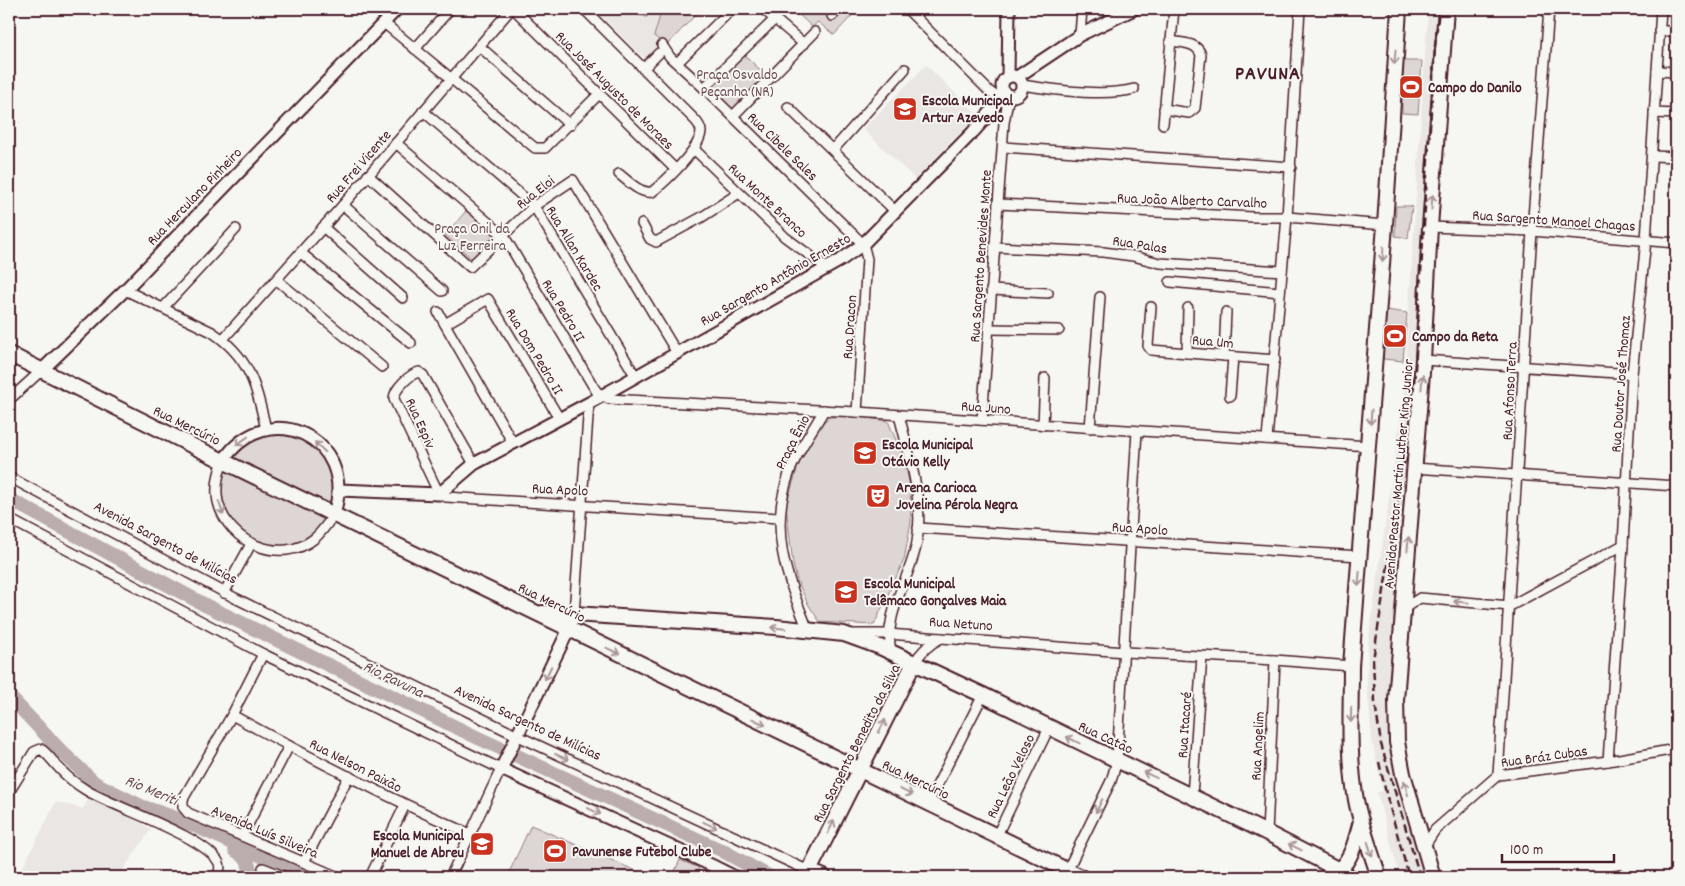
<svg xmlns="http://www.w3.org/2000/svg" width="1685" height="886" font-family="Dekko,sans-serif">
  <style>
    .built { fill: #e9e6e3 }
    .green { fill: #ddd6d5; stroke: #947a80 }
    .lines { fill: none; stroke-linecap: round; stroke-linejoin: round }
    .river { stroke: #bbadae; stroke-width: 14 }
    .minor-casing { stroke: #4a1f2b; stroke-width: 12 }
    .tertiary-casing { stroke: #4a1f2b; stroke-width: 15 }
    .primary-casing { stroke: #4a1f2b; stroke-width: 18 }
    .minor { stroke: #f6f6f2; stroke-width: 9 }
    .tertiary { stroke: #f6f6f2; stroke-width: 11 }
    .primary { stroke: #f6f6f2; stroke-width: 14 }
    .rail { stroke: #4a1f2b; stroke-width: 2.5; stroke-dasharray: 8 4; stroke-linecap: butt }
    .oneway { stroke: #a99598 }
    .labels { text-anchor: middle; stroke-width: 4; stroke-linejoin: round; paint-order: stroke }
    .park-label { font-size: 15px; fill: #6f4d56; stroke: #f6f6f2 }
    .poi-label { font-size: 15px; font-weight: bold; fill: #4a1f2b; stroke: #f6f6f2; text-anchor: start }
    .street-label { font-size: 15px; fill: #4a1f2b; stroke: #f6f6f2 }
    .water-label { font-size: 16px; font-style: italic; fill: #6c4a52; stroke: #f6f6f2 }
    .district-label { font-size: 20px; font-weight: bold; letter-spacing: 1px; fill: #4a1f2b; stroke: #f6f6f2 }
  </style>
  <rect width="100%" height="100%" fill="#f6f6f2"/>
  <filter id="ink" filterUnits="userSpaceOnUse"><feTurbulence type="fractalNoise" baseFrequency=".02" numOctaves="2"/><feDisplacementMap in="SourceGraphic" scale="10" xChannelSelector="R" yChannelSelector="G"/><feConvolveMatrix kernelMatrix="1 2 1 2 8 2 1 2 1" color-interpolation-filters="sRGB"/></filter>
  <g filter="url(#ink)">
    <g class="built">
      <polygon points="594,9 662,9 654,35 660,41 648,62"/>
      <polygon points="1428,9 1442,9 1420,358 1401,544 1395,645 1391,746 1428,877 1400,877 1377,793 1383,791 1372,740 1367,685 1368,644 1403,402"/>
      <polygon points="926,65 978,115 915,179 863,129"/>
      <polygon points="89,799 97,800 151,829 118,877 18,877 56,802 83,809"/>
    </g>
    <g class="green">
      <polygon points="620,9 650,9 647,17"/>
      <polygon points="662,9 701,9 666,46 654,36"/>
      <polygon points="793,9 858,9 834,35 818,22 812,27"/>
      <polygon points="743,53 766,76 733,111 709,88"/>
      <polygon points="1402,61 1422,61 1418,114 1402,113"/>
      <polygon points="1396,206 1412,206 1408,238 1395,236"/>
      <polygon points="466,211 496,236 473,260 445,235"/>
      <polygon points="1386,310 1407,313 1403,361 1383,359"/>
      <polygon points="851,416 888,421 905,461 910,487 911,522 904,560 874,625 820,622 808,604 797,580 793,564 786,506 798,466 820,424 830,417"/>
      <circle cx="279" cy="489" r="57"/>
      <polygon points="531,825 650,877 507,877"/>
      <polygon points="680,860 699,868 695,877 672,877"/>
    </g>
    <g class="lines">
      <g class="river">
        <polyline points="9,499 207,606 474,736 723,851 770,877"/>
        <polyline points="9,696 62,752 95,783 141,806 182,820 308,877"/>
        <polyline points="235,850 247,859 252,877"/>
      </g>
      <defs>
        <g id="minor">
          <polyline points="514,9 675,169"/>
          <path d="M584,9L694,119C698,123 701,127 701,132C699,150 666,181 652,192C640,194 628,181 619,174"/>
          <polyline points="763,9 804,44"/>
          <polyline points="907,9 990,92 1004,102"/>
          <polyline points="832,16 839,9"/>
          <polyline points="384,23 535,148 545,148 599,94"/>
          <polyline points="1659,31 1676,31"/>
          <polyline points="1080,35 1082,9"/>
          <polyline points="662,45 670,57 704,88 863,244 867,259 857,412"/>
          <polyline points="479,46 570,125"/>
          <polyline points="415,49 450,9"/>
          <polyline points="677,63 732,9"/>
          <polyline points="643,69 659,53"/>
          <polyline points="1657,71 1676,72"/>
          <path d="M1022,85C1053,90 1105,97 1134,89"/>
          <polyline points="704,88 775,19"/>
          <polyline points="788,107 895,211"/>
          <path d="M1164,109L1189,113L1195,108L1201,55C1197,42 1182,43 1170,41"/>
          <polyline points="423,111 534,206 636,377"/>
          <polyline points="1654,113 1676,114"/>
          <polyline points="733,116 815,32"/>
          <polyline points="1163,124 1174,9"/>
          <polyline points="396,143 504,236 593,386 597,392 609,399 857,412 1369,446"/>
          <polyline points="1003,147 1291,167"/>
          <polyline points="694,149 785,237 827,268"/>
          <polyline points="833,150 905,69"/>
          <polyline points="1652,156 1676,157"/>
          <polyline points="368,175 470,267 534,206 573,180 677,353"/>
          <polyline points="998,204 1253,217 1287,217 1385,225"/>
          <polyline points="343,205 442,291"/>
          <polyline points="642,224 650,239 656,242 702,217 739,193"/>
          <polyline points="323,227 403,298"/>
          <polyline points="1430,227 1532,231 1676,243"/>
          <polyline points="994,247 1103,252 1133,256 1160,263 1282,271"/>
          <polyline points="301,253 411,343"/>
          <polyline points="277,280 382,367"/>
          <polyline points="1170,282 1280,292"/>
          <path d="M125,290L212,332C251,358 256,387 266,429"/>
          <polyline points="991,290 1048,293"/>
          <polyline points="1151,307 1148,346 1151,350 1275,360"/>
          <polyline points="163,308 236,229"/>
          <polyline points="438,312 513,443"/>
          <polyline points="445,324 488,299 559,418"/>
          <polyline points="989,329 1059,330"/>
          <polyline points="223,339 343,205 511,9"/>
          <polyline points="1187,353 1188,308"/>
          <polyline points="1224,356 1226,312"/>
          <polyline points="1423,360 1632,374"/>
          <polyline points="1230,396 1233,357"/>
          <polyline points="9,400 42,370"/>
          <polyline points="982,420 1004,123 1009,95"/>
          <polyline points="1043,425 1045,378"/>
          <polyline points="1090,428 1100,297"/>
          <polyline points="1267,439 1287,217 1300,9"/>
          <path d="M223,461C218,474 215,488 218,502C228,543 281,566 315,538C323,531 328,523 334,514"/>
          <path d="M474,464L423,375L419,372C410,374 394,389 394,399L439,494L446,497L779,518"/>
          <polyline points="1414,468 1676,486"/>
          <polyline points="9,477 235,598 518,736 809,871"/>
          <polyline points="9,519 263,654 501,769 450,877"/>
          <polyline points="918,528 1360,556"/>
          <polyline points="224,593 251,544"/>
          <polyline points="1403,609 1420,598 1510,606 1623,545"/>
          <polyline points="574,614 589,403"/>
          <path d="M808,630C786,575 768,530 790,471C798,450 813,430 824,410"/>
          <polyline points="853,634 888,634 1125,652 1275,660 1351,666"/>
          <path d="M891,652C883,613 910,580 917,542C924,499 909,456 899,415"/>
          <polyline points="263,654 232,715 183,799 183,807 188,813 338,877"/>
          <path d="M914,663C922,651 928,645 941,638"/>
          <path d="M232,715C310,758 389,798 470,834"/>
          <polyline points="1608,761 1623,545 1632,374 1646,240 1661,9"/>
          <polyline points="1498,775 1532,231 1549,9"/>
          <path d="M9,792L34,752L41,749C48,754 53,762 59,768C67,777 76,784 86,790C115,808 205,836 219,863C221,868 219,873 217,877"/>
          <polyline points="1192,796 1202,656"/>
          <polyline points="928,803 983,695"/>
          <polyline points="1267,833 1275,660"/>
          <polyline points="242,836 289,746"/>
          <polyline points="996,837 1049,728"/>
          <polyline points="1424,847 1435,830 1498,775 1608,761 1676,749"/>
          <polyline points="304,862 349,776"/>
          <polyline points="263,868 286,877"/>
          <polyline points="370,877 405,805"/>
          <polyline points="1064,877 1111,781 1117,761 1137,431"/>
          <polyline points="1611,877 1620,875"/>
        </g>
        <g id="tertiary">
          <circle cx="1012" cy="86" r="10"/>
          <polyline points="1008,77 1009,9"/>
          <polyline points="1017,77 1080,35 1134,9"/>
          <polyline points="42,370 125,290 397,9"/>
          <path d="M223,461C267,395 358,438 334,514"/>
          <polyline points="339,490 439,494 474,464 589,403 841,260 863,244 973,132 989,114 1003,92"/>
          <polyline points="574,614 569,629 501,769 711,865 735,877"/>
        </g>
        <g id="primary">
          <polyline points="9,354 223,461 1081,877"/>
          <polyline points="542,613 574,614 776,627 844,634 880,647 983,695 1267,833 1339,870 1350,877"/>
          <path d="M1339,870C1353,857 1356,839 1361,821"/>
          <polyline points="824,877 809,871 914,663"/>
          <path d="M1379,877C1371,852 1361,826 1356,800C1348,756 1351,711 1351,666L1385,225L1399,9"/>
          <polyline points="1433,877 1403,774 1397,742 1396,700 1423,360 1430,227 1446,9"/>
        </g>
      </defs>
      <use href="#minor" class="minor-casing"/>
      <use href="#tertiary" class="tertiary-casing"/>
      <use href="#primary" class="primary-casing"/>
      <use href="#minor" class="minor"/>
      <use href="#tertiary" class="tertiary"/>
      <use href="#primary" class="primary"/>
      <g class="rail">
        <polyline points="1379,762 1386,793 1409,877"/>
        <polyline points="1420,877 1381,744 1375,702 1373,660 1409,432 1414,385 1435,46 1439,9"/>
        <polyline points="1671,877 1676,876"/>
      </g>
    </g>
    <defs><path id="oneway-shaft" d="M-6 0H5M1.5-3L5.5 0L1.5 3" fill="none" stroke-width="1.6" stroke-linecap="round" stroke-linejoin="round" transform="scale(1.25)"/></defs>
    <g class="oneway">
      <use href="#oneway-shaft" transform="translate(1395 57) rotate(94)"/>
      <use href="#oneway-shaft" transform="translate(1432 202) rotate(-86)"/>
      <use href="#oneway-shaft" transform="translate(1383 254) rotate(94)"/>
      <use href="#oneway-shaft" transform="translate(1422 382) rotate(-85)"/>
      <use href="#oneway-shaft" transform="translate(1371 417) rotate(94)"/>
      <use href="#oneway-shaft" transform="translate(242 441) rotate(144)"/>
      <use href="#oneway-shaft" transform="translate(320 447) rotate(-136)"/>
      <use href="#oneway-shaft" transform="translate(221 508) rotate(71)"/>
      <use href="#oneway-shaft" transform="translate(1408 544) rotate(-85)"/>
      <use href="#oneway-shaft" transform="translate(1359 579) rotate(95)"/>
      <use href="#oneway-shaft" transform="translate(1461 602) rotate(-175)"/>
      <use href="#oneway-shaft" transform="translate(778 628) rotate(-175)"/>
      <use href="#oneway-shaft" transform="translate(613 651) rotate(26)"/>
      <use href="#oneway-shaft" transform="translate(548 673) rotate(116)"/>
      <use href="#oneway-shaft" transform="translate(1351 715) rotate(91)"/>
      <use href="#oneway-shaft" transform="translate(759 722) rotate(26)"/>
      <use href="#oneway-shaft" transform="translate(882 726) rotate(-63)"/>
      <use href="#oneway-shaft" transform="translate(1073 740) rotate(-154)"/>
      <use href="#oneway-shaft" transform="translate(562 757) rotate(25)"/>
      <use href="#oneway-shaft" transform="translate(1150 775) rotate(-156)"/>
      <use href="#oneway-shaft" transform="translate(1406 788) rotate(-105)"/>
      <use href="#oneway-shaft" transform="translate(906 792) rotate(26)"/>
      <use href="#oneway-shaft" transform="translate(1099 806) rotate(116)"/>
      <use href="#oneway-shaft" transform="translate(594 811) rotate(25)"/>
      <use href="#oneway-shaft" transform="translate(710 825) rotate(25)"/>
      <use href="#oneway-shaft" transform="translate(831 827) rotate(-64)"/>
      <use href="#oneway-shaft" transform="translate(1295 847) rotate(-153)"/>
      <use href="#oneway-shaft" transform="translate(1370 849) rotate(72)"/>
    </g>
  </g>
  <defs>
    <symbol id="stadium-square" viewBox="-11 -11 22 22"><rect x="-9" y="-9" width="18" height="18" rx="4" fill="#c8321e" stroke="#f6f6f2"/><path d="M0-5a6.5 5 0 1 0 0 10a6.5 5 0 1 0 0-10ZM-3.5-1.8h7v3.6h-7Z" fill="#fff"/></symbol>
    <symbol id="school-square" viewBox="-11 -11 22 22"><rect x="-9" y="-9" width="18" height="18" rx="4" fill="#c8321e" stroke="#f6f6f2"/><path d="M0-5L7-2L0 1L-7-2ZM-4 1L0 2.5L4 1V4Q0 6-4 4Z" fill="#fff"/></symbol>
    <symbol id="theatre-square" viewBox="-11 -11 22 22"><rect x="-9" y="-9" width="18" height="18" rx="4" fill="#c8321e" stroke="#f6f6f2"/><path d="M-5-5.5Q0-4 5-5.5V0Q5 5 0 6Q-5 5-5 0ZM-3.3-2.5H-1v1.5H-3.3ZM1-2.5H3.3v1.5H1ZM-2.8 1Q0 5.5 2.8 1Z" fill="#fff"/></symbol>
  </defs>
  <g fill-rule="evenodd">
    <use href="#stadium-square" x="1397" y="73" width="28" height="28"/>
    <use href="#school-square" x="891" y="95" width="28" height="28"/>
    <use href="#stadium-square" x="1381" y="322" width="28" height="28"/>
    <use href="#school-square" x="851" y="439" width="28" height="28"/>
    <use href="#theatre-square" x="864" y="482" width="28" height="28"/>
    <use href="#school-square" x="832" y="578" width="28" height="28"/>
    <use href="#school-square" x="468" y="830" width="28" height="28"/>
    <use href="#stadium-square" x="541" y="837" width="28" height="28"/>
  </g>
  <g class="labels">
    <g class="park-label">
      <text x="737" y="79">Praça Osvaldo<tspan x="737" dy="17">Peçanha (NR)</tspan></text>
      <text x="472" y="233">Praça Onil da<tspan x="472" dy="17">Luz Ferreira</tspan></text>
    </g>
    <g class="poi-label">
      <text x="1428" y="92">Campo do Danilo</text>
      <text x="922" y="105">Escola Municipal<tspan x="922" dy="17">Artur Azevedo</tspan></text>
      <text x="1412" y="341">Campo da Reta</text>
      <text x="882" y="449">Escola Municipal<tspan x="882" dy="17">Otávio Kelly</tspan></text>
      <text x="896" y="492">Arena Carioca<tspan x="896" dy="17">Jovelina Pérola Negra</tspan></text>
      <text x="864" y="588">Escola Municipal<tspan x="864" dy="17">Telêmaco Gonçalves Maia</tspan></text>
      <text x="464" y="840" text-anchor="end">Escola Municipal<tspan x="464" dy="17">Manuel de Abreu</tspan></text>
      <text x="572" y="856">Pavunense Futebol Clube</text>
    </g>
    <g class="street-label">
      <text transform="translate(615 90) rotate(45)" y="5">Rua José Augusto de Moraes</text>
      <text transform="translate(783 146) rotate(44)" y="5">Rua Cibele Sales</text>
      <text transform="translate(358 166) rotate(-49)" y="5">Rua Frei Vicente</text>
      <text transform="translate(535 192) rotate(-38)" y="5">Rua Eloi</text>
      <text transform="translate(194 196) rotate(-46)" y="5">Rua Herculano Pinheiro</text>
      <text transform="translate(768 200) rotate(43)" y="5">Rua Monte Branco</text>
      <text transform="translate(1192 200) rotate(2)" y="5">Rua João Alberto Carvalho</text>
      <text transform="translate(1554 220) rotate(4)" y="5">Rua Sargento Manoel Chagas</text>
      <text transform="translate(1140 244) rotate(9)" y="5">Rua Palas</text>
      <text transform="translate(575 248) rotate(59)" y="5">Rua Allan Kardec</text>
      <text transform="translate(980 256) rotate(-86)" y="5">Rua Sargento Benevides Monte</text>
      <text transform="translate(775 279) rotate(-30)" y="5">Rua Sargento Antônio Ernesto</text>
      <text transform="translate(564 310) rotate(59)" y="5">Rua Pedro II</text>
      <text transform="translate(849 327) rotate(-86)" y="5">Rua Dracon</text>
      <text transform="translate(1213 341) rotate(5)" y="5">Rua Um</text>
      <text transform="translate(535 351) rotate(59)" y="5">Rua Dom Pedro II</text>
      <text transform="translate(1620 384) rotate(-86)" y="5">Rua Doutor José Thomaz</text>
      <text transform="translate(1509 391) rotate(-87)" y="5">Rua Afonso Terra</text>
      <text transform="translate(986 407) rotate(4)" y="5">Rua Juno</text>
      <text transform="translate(421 423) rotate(66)" y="5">Rua Espiv</text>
      <text transform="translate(187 425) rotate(26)" y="5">Rua Mercúrio</text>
      <text transform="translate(792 442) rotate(-63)" y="5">Praça Ênio</text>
      <text transform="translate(1398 474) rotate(-85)" y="5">Avenida Pastor Martin Luther King Junior</text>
      <text transform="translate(560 489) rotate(3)" y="5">Rua Apolo</text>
      <text transform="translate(1140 528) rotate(4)" y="5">Rua Apolo</text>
      <text transform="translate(166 542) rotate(28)" y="5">Avenida Sargento de Milícias</text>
      <text transform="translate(552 602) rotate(26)" y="5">Rua Mercúrio</text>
      <text transform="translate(961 623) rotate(4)" y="5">Rua Netuno</text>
      <text transform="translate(528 722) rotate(25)" y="5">Avenida Sargento de Milícias</text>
      <text transform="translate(1184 725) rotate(-86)" y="5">Rua Itacaré</text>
      <text transform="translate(1106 737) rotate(25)" y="5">Rua Catão</text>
      <text transform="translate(856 743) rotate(-63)" y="5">Rua Sargento Benedito da Silva</text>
      <text transform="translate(1257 746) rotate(-87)" y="5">Rua Angelim</text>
      <text transform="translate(1544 756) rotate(-8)" y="5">Rua Bráz Cubas</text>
      <text transform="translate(356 765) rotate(27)" y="5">Rua Nelson Paixão</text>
      <text transform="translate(1010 776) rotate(-64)" y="5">Rua Leão Veloso</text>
      <text transform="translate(916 779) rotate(26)" y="5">Rua Mercúrio</text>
      <text transform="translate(265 831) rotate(23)" y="5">Avenida Luís Silveira</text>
    </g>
    <g class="water-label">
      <text transform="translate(394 678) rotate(26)" y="6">Rio Pavuna</text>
      <text transform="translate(152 789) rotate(23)" y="6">Rio Meriti</text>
    </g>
    <g class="district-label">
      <text x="1268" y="79">PAVUNA</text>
    </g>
  </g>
  <rect width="1685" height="886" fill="none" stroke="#f6f6f2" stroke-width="30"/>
  <rect x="15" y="15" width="1655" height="856" fill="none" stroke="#4a1f2b" stroke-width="2" filter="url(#ink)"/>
  <path d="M1502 854v8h112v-8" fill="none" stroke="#4a1f2b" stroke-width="2.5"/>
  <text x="1510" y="854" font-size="15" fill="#4a1f2b" stroke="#f6f6f2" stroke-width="4" paint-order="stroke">100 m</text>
</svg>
